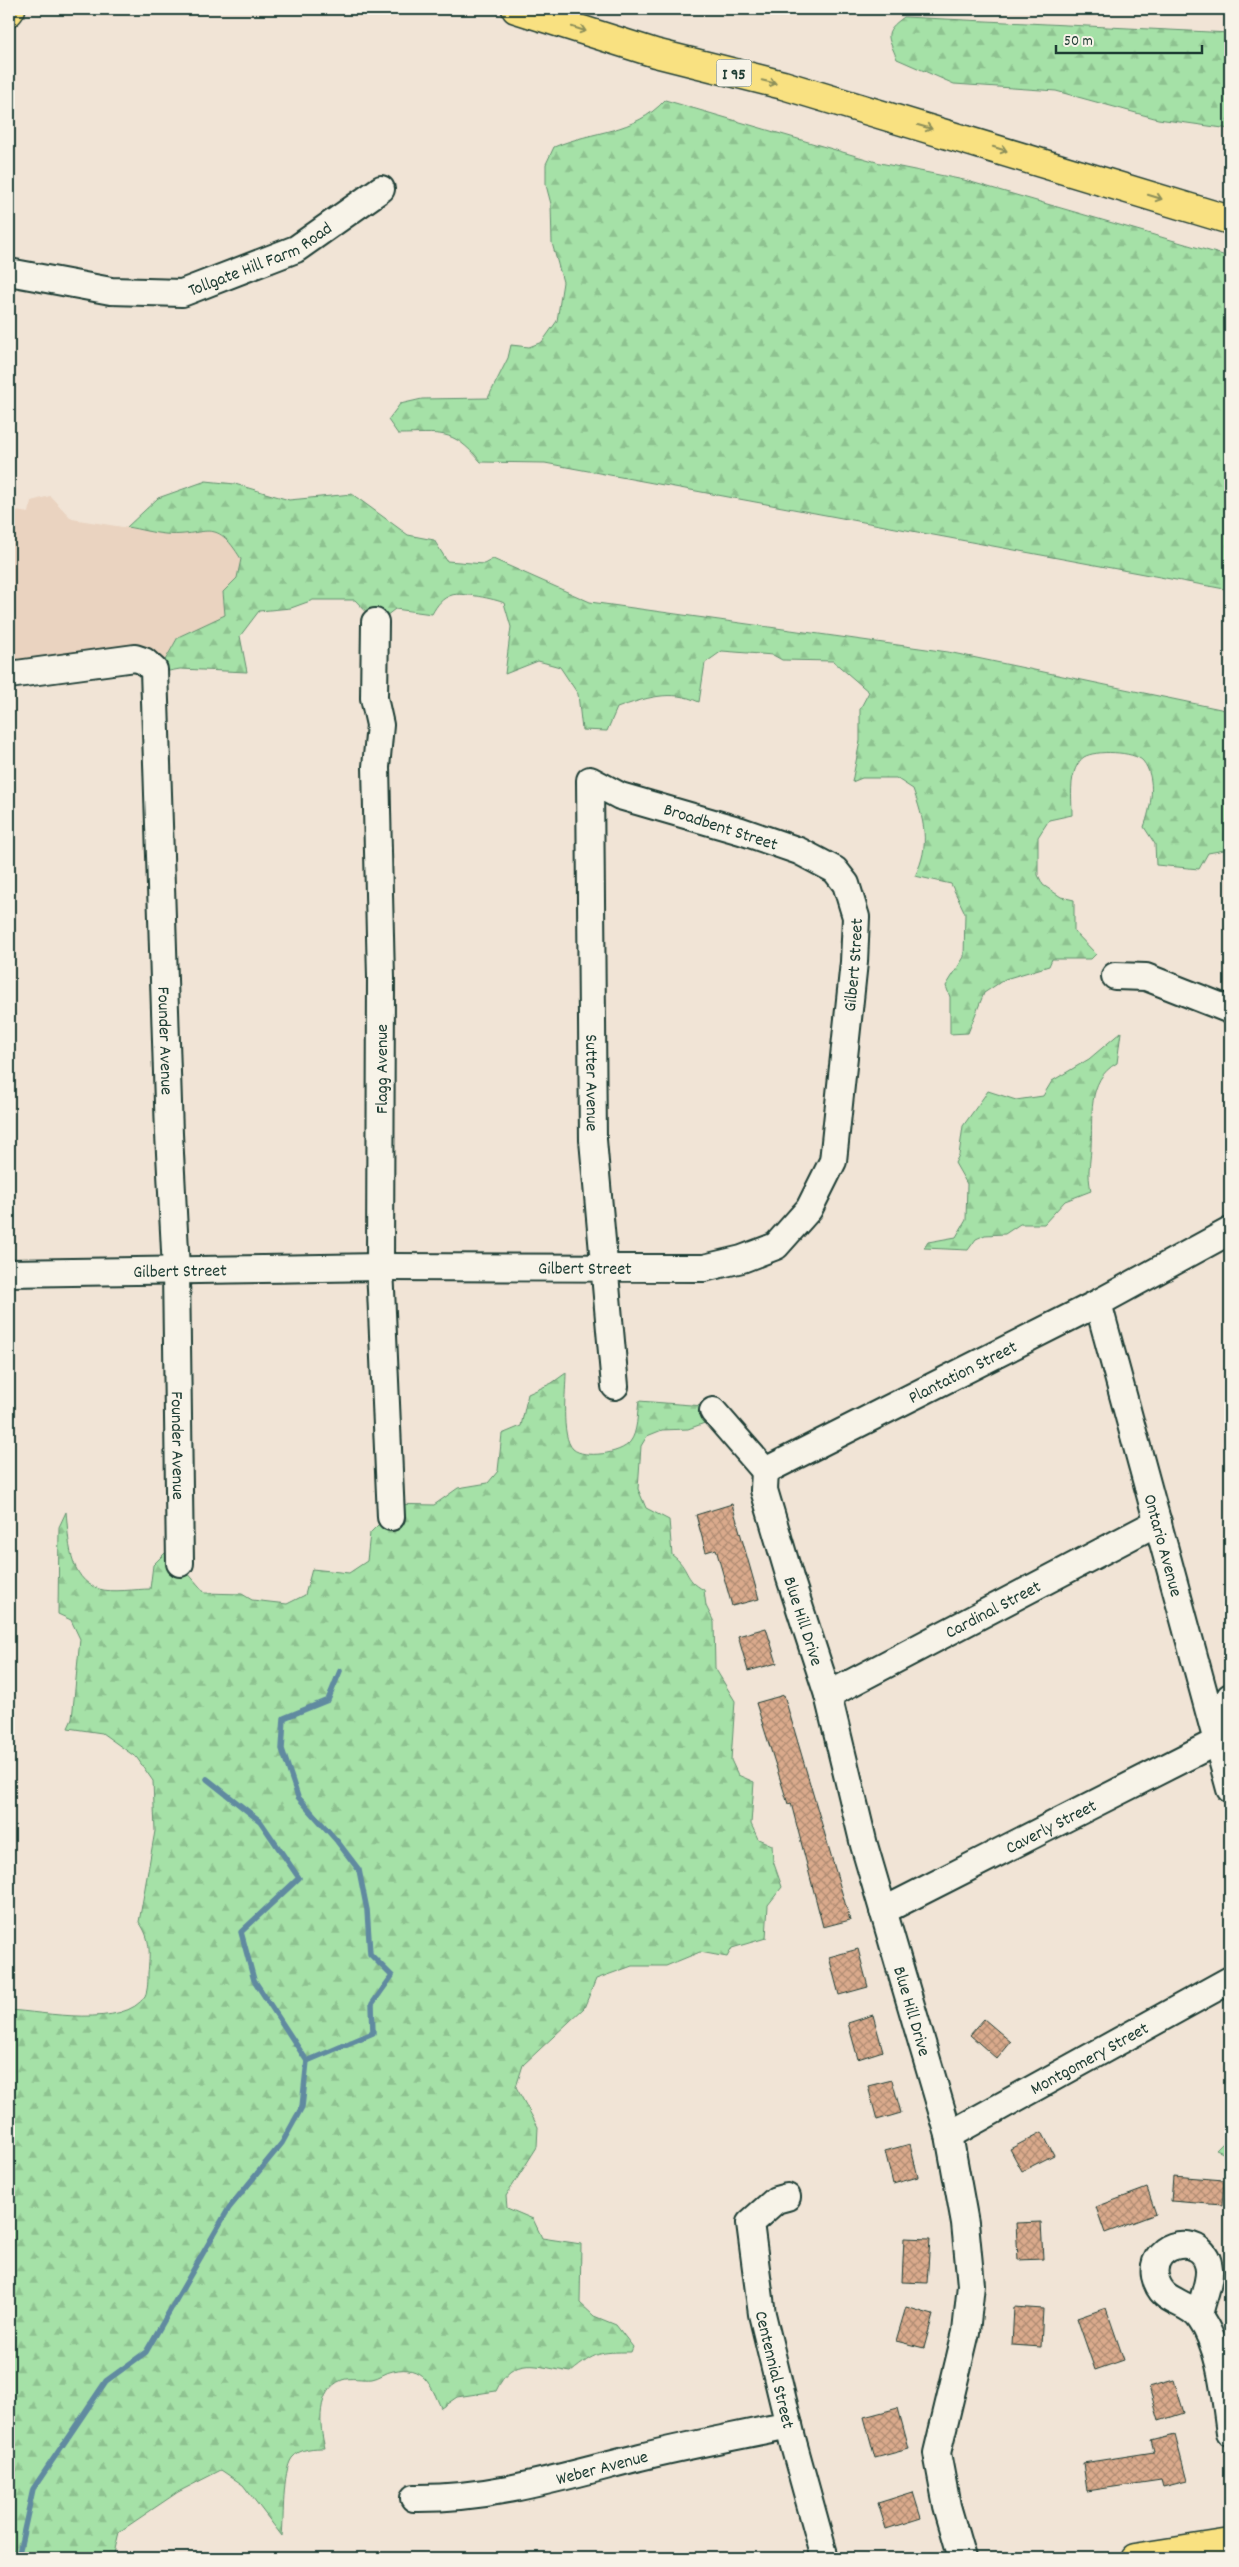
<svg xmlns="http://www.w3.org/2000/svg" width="1239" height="2567" font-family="Dekko,sans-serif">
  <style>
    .built { fill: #ead3c0 }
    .forest { fill: url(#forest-firs); stroke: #628f6e }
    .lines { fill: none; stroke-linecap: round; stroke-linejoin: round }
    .stream { stroke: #608aa0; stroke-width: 5.5 }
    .building { fill: url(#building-cross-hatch); stroke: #1f3d34 }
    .minor-casing { stroke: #1f3d34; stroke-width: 30 }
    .major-casing { stroke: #1f3d34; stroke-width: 31 }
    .highway-casing { stroke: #1f3d34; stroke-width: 31 }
    .minor { stroke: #f7f3e8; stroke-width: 26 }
    .major { stroke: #f9e181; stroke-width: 28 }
    .highway { stroke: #f9e181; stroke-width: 28 }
    .oneway { stroke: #8c8f5a }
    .labels { text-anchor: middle; stroke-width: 4; stroke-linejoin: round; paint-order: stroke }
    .shield { fill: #f7f3e8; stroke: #60746a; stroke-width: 1 }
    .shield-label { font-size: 16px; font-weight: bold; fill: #1f3d34 }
    .street-label { font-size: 18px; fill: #1f3d34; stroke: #f7f3e8 }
  </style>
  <defs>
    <pattern id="forest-firs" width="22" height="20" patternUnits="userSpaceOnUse" patternTransform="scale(1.25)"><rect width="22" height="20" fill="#a5e1a7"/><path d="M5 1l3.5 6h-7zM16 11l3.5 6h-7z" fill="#8ec290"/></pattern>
    <pattern id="building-cross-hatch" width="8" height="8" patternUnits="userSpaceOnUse" patternTransform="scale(1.25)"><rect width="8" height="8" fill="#daaa8c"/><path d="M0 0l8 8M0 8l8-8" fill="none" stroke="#b08c73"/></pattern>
  </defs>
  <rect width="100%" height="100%" fill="#f1e4d6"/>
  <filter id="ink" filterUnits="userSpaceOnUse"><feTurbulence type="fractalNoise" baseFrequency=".02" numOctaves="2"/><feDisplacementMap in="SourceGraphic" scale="10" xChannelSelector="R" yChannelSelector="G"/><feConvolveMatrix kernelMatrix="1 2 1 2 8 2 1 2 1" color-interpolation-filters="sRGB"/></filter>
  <g filter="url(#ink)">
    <polygon class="built" points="50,496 72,519 167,534 213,530 230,541 241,560 237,578 223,592 225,616 178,637 158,673 135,669 9,682 9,510 29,513 31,501"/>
    <g class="forest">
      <path d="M904,17L1230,33V129L1158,119L1056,91L954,84L897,59C888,36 882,33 904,17Z"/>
      <path d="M665,100L880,163L964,180L1230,257V590L545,463L481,462C451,427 441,434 398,434L388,420L400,404L422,399L488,398L508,358L511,345L529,347L542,342L557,321L563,282L552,243L551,204L546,185V164L554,147C594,130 634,134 665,100Z"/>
      <path d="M206,481L235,484L289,500L352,494L408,535L434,540L447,561L484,564L493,559L590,602L948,652L1230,711V849L1208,853L1199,869L1156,865L1155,844L1144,827C1151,808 1157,778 1143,761C1134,751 1095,750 1084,757C1080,759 1075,768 1074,773C1070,785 1072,802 1072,815L1049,820L1038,837V875L1043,885L1061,897L1074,900V931L1096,954L1091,959H1052L1049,966L1005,979L984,993L968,1033L950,1034V997L946,986L964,957L965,913L951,884L915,876C931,845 924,820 913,789L896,778H862L852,782L860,741V709L869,692L833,661L782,660L773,655L722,651L705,663L699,702C671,689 645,698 617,708L607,731L582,730L578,694L560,667L538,661L505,674L511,627L504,603C496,599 461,592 452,595C442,598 437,605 432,614L395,609L377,623L355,600H313L291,608L259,611L240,636L247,672L180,669L158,673L178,637L225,615L223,592L237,578L241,559C214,514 206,538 165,534C153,533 139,529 127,527L158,498Z"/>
      <path d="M1121,1032L1117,1063C1086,1080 1093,1118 1091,1148C1090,1167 1087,1171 1091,1191L1065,1201L1044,1224H1020L1005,1234L985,1235L976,1239L968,1250L924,1248L928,1242L956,1237L966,1220L967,1184L955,1163L959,1155L963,1126L988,1091L1016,1100L1043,1096L1052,1081L1089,1059Z"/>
      <path d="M566,1373C566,1390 560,1436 573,1449C584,1459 621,1454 630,1442C638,1432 637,1414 639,1401L704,1406L716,1419L688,1429L662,1430L647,1436L641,1446L638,1489L646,1508L669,1520L672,1555C690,1568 683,1579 704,1590L706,1606L714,1622L715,1668L735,1701L731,1760L738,1775L754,1782L751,1824L758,1839L772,1845L773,1861L782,1887L768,1905L766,1938L732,1948L727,1957L700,1952L666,1966H632L596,1979L584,2008L523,2065L516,2087L538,2127L537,2147L506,2196L507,2208L533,2219L542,2238L581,2244L580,2303L594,2316L616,2325L633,2347L631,2352C599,2352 596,2352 571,2372C537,2367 513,2354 496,2391L457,2397L441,2408C431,2385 423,2364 393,2371C386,2372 379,2378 372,2379C363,2380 350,2377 342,2380C316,2390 319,2426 325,2448C315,2448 300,2448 292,2458C282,2472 284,2518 282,2536L243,2485L221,2470L178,2492L119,2532L113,2558H9V2010C43,2012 125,2029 145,1996C148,1990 148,1980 148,1973C150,1954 151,1938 139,1922L155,1831L153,1781L137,1758L102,1733L68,1728L72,1719L80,1639L71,1620L58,1614L59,1527L66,1512C69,1539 68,1579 99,1589C111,1593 137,1589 150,1589L153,1565L168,1550L205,1593L242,1594L252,1600L287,1604L305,1595L312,1569L349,1573L367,1561L370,1533L386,1517L390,1504L434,1505L458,1488L488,1483L498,1471L502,1434L521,1426L528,1394L552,1383Z"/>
      <polygon points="1230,2136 1230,2156 1216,2150"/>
    </g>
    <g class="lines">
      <g class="stream">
        <polyline points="307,2061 373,2033 372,2004 392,1976 370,1954 367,1910 359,1870 337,1841 298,1797 282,1749 284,1718 328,1700 340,1671"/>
        <polyline points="18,2558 33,2489 106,2381 146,2352 229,2208 282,2143 302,2107 307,2061 254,1980 241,1932 299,1878 260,1821 207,1779"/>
      </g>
    </g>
    <g class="building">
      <polygon points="732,1504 759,1599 732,1606 716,1549 706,1552 696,1515"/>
      <polygon points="766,1628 777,1663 748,1671 738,1636"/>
      <polygon points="784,1695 850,1920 823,1927 791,1803 788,1804 756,1703"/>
      <polygon points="858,1949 868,1987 839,1995 829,1957"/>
      <polygon points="873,2015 883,2051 858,2059 848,2023"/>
      <polygon points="984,2019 1011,2042 997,2059 970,2035"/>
      <polygon points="892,2080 901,2113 877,2120 868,2086"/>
      <polygon points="1042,2132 1054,2155 1022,2171 1010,2149"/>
      <polygon points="910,2144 918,2177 893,2184 885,2151"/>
      <polygon points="1173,2176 1224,2180 1222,2205 1171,2201"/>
      <polygon points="1147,2188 1156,2214 1105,2233 1096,2207"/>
      <polygon points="1041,2222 1043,2259 1018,2260 1016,2223"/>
      <polygon points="904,2238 930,2239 927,2283 902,2282"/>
      <polygon points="906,2307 933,2315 924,2348 896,2341"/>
      <polygon points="1014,2307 1043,2309 1041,2347 1012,2345"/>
      <polygon points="1106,2308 1124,2360 1095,2370 1077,2318"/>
      <polygon points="1174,2380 1184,2413 1159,2421 1149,2387"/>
      <polygon points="898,2408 909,2449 875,2458 864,2417"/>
      <polygon points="1175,2435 1187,2481 1163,2487 1161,2480 1087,2491 1083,2463 1154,2452 1151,2441"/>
      <polygon points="913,2492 921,2518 886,2529 878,2503"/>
    </g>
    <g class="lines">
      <defs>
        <g id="minor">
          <path id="s1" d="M9,272L111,291L182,293L296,249L381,189"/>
          <polyline points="375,622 374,698 380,725 376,767 381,978 380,1267 391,1517"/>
          <path id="s2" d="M9,675L135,658L144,661L154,670L169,1134L176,1270L180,1563"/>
          <polyline points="1115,976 1146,977 1230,1010"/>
          <path id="s3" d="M9,1273L380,1267L704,1268L742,1259L776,1246L809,1209L833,1161L854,962L856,917L846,884L835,870L799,851L741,831L620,796L590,780L593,1140L615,1386"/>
          <path id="s4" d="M1098,1303L1230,1789"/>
          <polyline points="713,1411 765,1471"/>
          <path id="s5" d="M765,1471L764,1490L790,1578L828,1695L864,1845L949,2135L965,2223L971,2285L966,2332L937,2453L947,2506L962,2558"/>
          <path id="s6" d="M765,1471L1098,1303L1230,1231"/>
          <path id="s7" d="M828,1695L1158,1522"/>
          <polyline points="1215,1730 1230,1697"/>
          <path id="s8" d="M883,1911L1218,1741"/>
          <path id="s9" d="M949,2135L1230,1980"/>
          <path id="s10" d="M787,2197L776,2200L750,2223L762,2314L793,2442L825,2558"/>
          <path d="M1199,2317C1201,2301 1210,2285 1209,2269C1206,2231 1149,2241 1155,2276C1161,2305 1186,2299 1200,2318C1221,2347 1225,2398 1230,2432"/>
          <path id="s11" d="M414,2498C492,2499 565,2476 640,2457C689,2445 739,2436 789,2425"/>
        </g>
        <g id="major">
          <polyline points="9,12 11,9"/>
          <polyline points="1135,2558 1230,2543"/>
        </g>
        <polyline id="highway" points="516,9 655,53 783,85 1230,220"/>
      </defs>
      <use href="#minor" class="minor-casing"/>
      <use href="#major" class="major-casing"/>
      <use href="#highway" class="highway-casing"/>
      <use href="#minor" class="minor"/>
      <use href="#major" class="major"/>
      <use href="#highway" class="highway"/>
    </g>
    <defs><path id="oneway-shaft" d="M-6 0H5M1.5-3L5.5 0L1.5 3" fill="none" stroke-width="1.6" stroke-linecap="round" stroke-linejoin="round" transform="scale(1.25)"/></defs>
    <g class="oneway">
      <use href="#oneway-shaft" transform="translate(579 29) rotate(18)"/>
      <use href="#oneway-shaft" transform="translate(769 82) rotate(14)"/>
      <use href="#oneway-shaft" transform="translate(925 127) rotate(16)"/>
      <use href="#oneway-shaft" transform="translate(1000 149) rotate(17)"/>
      <use href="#oneway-shaft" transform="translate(1155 197) rotate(17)"/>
    </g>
  </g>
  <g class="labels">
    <rect class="shield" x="716.5" y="59.5" width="35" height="27" rx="4"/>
    <g class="shield-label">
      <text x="734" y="79">I 95</text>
    </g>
    <g class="street-label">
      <text dy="6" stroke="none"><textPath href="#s1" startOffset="260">Tollgate Hill Farm Road</textPath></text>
      <text transform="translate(721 826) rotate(18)" y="6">Broadbent Street</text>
      <text dy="6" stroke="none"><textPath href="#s3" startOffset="1071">Gilbert Street</textPath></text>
      <text dy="6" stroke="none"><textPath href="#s2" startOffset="521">Founder Avenue</textPath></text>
      <text transform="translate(381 1069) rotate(-90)" y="6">Flagg Avenue</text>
      <text dy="6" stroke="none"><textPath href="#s3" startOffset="1736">Sutter Avenue</textPath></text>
      <text dy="6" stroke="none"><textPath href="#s3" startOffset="576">Gilbert Street</textPath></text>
      <text dy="6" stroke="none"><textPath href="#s3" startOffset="171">Gilbert Street</textPath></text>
      <text dy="6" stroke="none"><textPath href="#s6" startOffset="221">Plantation Street</textPath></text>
      <text dy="6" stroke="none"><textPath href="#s2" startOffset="926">Founder Avenue</textPath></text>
      <text dy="6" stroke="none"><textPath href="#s4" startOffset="251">Ontario Avenue</textPath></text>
      <text dy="6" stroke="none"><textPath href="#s7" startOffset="186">Cardinal Street</textPath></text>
      <text dy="6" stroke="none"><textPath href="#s5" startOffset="156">Blue Hill Drive</textPath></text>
      <text dy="6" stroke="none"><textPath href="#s8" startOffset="188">Caverly Street</textPath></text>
      <text dy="6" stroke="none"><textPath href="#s5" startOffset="561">Blue Hill Drive</textPath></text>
      <text dy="6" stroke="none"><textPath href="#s9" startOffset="160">Montgomery Street</textPath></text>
      <text dy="6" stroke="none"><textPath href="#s10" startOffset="195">Centennial Street</textPath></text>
      <text dy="6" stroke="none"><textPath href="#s11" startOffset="191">Weber Avenue</textPath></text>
    </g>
  </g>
  <rect width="1239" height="2567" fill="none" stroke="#f7f3e8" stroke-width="30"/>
  <rect x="15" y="15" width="1209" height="2537" fill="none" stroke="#1f3d34" stroke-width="2" filter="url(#ink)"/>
  <path d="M1056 45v8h146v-8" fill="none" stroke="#1f3d34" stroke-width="2.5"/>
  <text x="1064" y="45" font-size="15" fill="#1f3d34" stroke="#f7f3e8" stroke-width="4" paint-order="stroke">50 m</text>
</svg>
